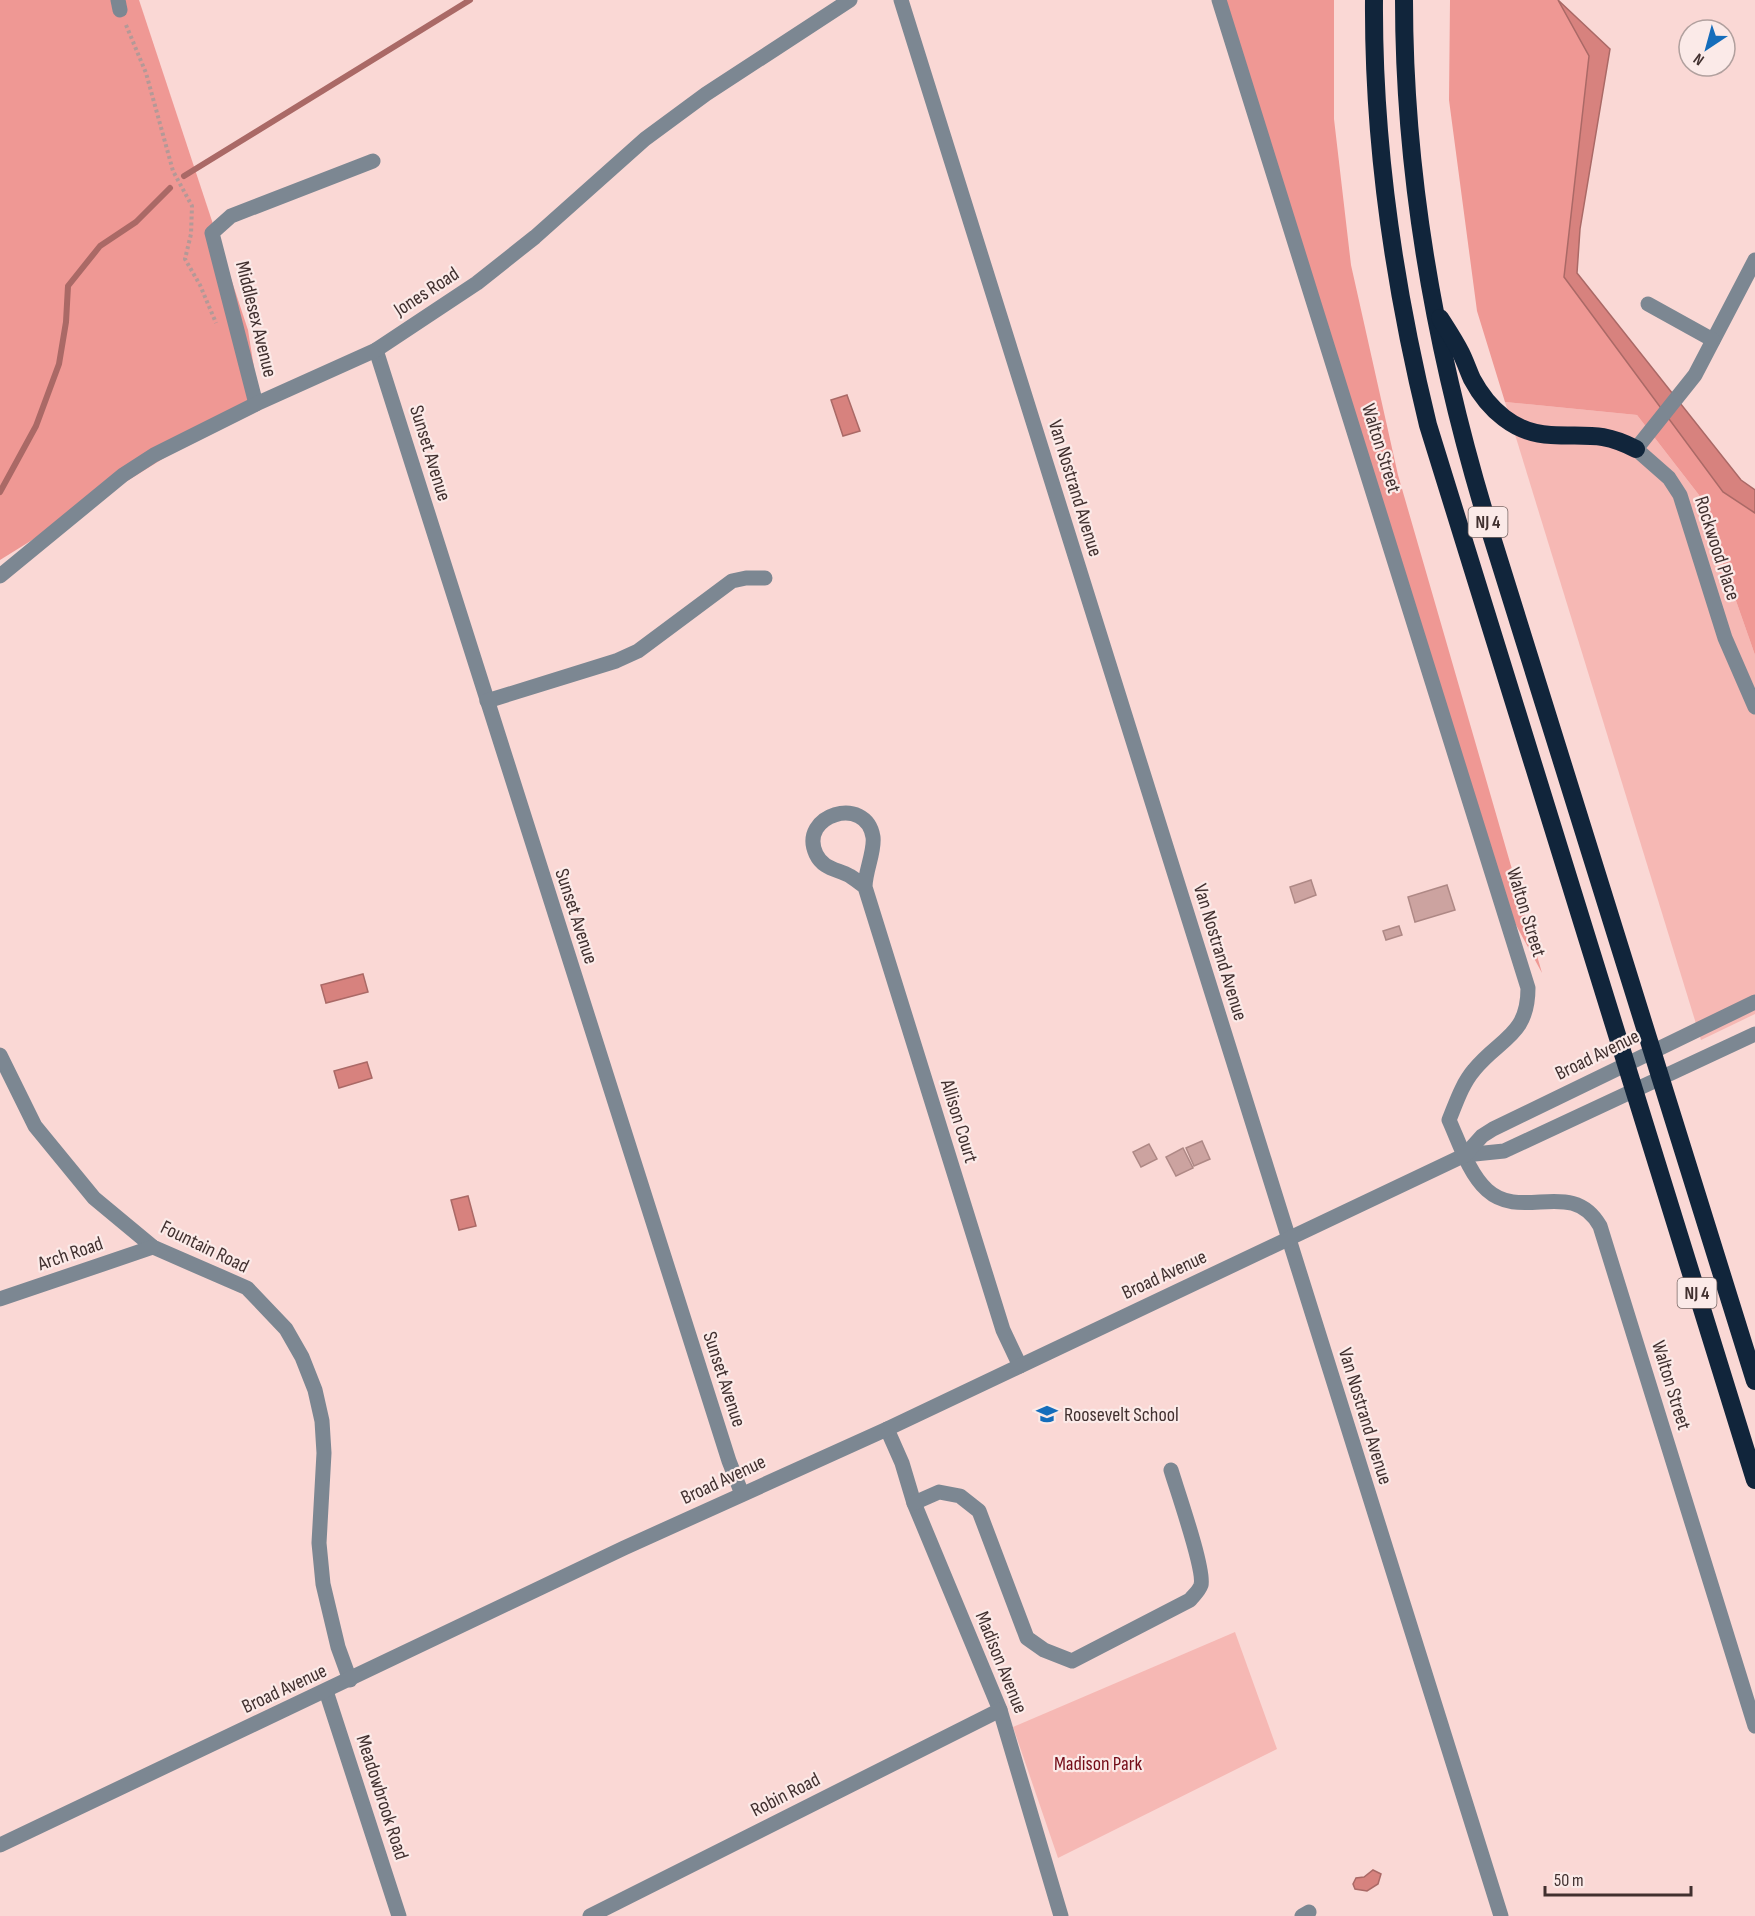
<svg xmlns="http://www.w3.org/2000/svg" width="1755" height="1916" font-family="'Sofia Sans Condensed',sans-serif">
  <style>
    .green { fill: #f6b8b4 }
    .forest { fill: #ef9894 }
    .water { fill: #d7827e; stroke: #aa6966; stroke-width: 1.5 }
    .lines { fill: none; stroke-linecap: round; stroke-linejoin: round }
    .stream { stroke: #aa6966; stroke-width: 6 }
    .building { fill: #cca3a0; stroke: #ae8885; stroke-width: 1.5 }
    .path { stroke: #b49997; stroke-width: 4; stroke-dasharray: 3 3; stroke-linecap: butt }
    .minor { stroke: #7c8792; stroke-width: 15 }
    .highway { stroke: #11253b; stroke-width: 18 }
    .labels { text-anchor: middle; stroke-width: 4.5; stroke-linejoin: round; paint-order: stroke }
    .shield { fill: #fbeae8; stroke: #796866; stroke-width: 1.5 }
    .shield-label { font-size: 18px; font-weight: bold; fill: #41302f }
    .street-label { font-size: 20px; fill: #41302f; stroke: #fbeae8 }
    .poi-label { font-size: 20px; fill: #41302f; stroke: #fbeae8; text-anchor: start }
    .park-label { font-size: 20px; fill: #740c18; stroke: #fbeae8 }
  </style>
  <rect width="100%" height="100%" fill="#fad8d5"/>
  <g class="green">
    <polygon points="1505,402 1637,415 1699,495 1755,655 1755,1014 1701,1040"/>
    <polygon points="1235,1632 1277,1749 1058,1858 1013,1727"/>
  </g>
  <g class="forest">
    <polygon points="0,0 139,0 248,330 259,399 0,560"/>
    <polygon points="1222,0 1334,0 1334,119 1351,265 1398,475 1542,973 1502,899"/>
    <polygon points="1450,0 1558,0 1589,56 1564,277 1723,492 1755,513 1755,655 1699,495 1637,415 1505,402 1477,311 1449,100"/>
  </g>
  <g class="water">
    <polygon points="1558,0 1610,49 1580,229 1577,273 1741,480 1755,490 1755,513 1723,492 1564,277 1589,56"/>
    <polygon points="847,395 860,431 843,436 831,400"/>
    <polygon points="363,974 368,992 326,1003 321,985"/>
    <polygon points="367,1062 372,1078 339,1088 334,1071"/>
    <polygon points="468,1196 476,1226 459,1230 451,1200"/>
    <polygon points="1373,1870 1381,1874 1378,1884 1367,1891 1355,1889 1353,1884 1356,1878 1364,1877"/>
  </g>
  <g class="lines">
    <g class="stream">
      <polyline points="184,176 470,0"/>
      <polyline points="0,492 36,426 59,364 66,322 68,286 100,246 136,222 170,188"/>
    </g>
  </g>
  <g class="building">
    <polygon points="1311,880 1316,895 1295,903 1290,887"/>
    <polygon points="1447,885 1455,910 1415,922 1408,897"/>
    <polygon points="1399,926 1402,935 1386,940 1383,931"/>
    <polygon points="1202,1141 1210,1159 1194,1166 1186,1148"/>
    <polygon points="1149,1144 1157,1159 1141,1167 1133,1152"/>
    <polygon points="1183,1148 1193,1168 1176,1176 1166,1157"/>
  </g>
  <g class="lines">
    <polyline class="path" points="126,25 146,73 173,171 192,206 191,234 185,259 200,285 216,323"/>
    <g class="minor">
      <polyline points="118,0 120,10"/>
      <polyline points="901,0 1501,1916"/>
      <path d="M1219,0L1528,988C1528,1036 1500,1038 1474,1070C1462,1084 1456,1103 1449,1120C1459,1142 1469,1174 1487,1190C1522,1222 1572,1177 1600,1226L1755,1726"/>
      <polyline points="1755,260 1695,375 1636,449 1669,478 1680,495 1725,638 1755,707"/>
      <polyline points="1648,304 1713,340"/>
      <polyline points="376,350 729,1461 742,1494"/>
      <polyline points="256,404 212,233 231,216 373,161"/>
      <polyline points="0,576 123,475 154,455 256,404 376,350 477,283 535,237 645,139 706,94 850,0"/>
      <polyline points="487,701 616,661 638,651 732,581 746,578 765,578"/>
      <path d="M865,887C860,883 855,879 850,876C837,869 823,869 816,854C798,815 866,794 873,837C875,851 865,871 865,887L1003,1330L1020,1366"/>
      <polyline points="0,1055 35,1126 94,1198 153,1247 247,1288 286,1329 302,1357 315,1390 322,1421 324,1453 319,1543 323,1584 338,1647 350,1680"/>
      <polyline points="1465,1155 1504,1151 1755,1034"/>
      <polyline points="0,1299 153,1247"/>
      <polyline points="887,1429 902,1463 914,1503 1000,1710 1061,1916"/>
      <path d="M914,1503L939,1492L960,1496L979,1511L1027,1638L1044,1650L1072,1661L1190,1600C1194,1595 1199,1591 1201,1585C1205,1570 1177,1490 1171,1470"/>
      <polyline points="326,1691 399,1916"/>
      <polyline points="0,1845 624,1548 887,1429 1465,1155 1482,1136 1493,1129 1755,1002"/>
      <polyline points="590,1916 1000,1710"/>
      <polyline points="1302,1916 1309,1912"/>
    </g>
    <g class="highway">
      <path d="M1374,0C1373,143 1394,286 1428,425L1755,1480"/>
      <path d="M1404,0C1404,177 1435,349 1486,518L1755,1381"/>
      <path d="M1440,318C1447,329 1455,341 1461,353C1465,361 1468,370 1472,379C1488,409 1515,434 1551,435C1587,437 1601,431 1636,449"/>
    </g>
  </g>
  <defs>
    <symbol id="school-bare" viewBox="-9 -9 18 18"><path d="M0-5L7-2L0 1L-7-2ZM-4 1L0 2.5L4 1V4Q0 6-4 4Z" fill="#156dbb" stroke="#fbeae8" stroke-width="2.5" paint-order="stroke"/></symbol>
  </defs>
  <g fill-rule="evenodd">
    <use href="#school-bare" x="1032" y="1399" width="30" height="30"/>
  </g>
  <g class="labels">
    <g class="shield">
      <rect x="1468.5" y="507" width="39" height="30" rx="4.5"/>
      <rect x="1677.5" y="1278" width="39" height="30" rx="4.5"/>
    </g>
    <g class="shield-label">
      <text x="1488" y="528">NJ 4</text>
      <text x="1697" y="1299">NJ 4</text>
    </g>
    <g class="street-label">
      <text transform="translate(426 291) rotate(-33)" y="7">Jones Road</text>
      <text transform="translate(257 319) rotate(76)" y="7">Middlesex Avenue</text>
      <text transform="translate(1382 448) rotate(73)" y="7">Walton Street</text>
      <text transform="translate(431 453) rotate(73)" y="7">Sunset Avenue</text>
      <text transform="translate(1076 488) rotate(73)" y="7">Van Nostrand Avenue</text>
      <text transform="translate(1718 548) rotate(72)" y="7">Rockwood Place</text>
      <text transform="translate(1527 912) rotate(73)" y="7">Walton Street</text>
      <text transform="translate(577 916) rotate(72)" y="7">Sunset Avenue</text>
      <text transform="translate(1221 952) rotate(73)" y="7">Van Nostrand Avenue</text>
      <text transform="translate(1597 1054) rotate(-26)" y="7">Broad Avenue</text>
      <text transform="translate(960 1121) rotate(73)" y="7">Allison Court</text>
      <text transform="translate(205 1246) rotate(26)" y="7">Fountain Road</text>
      <text transform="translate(70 1253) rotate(-19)" y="7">Arch Road</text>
      <text transform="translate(1164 1274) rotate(-25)" y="7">Broad Avenue</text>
      <text transform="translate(725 1379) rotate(72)" y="7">Sunset Avenue</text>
      <text transform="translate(1672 1385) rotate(73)" y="7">Walton Street</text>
      <text transform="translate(1366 1416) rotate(73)" y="7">Van Nostrand Avenue</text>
      <text transform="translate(723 1479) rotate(-25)" y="7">Broad Avenue</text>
      <text transform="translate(1002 1662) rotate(68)" y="7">Madison Avenue</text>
      <text transform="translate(284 1688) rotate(-25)" y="7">Broad Avenue</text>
      <text transform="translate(785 1794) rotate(-27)" y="7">Robin Road</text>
      <text transform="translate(383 1797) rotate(72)" y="7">Meadowbrook Road</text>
    </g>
    <g class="poi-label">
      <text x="1064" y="1421">Roosevelt School</text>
    </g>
    <g class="park-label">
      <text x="1098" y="1770">Madison Park</text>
    </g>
  </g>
  <g transform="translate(1707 48) rotate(216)"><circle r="28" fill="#fbeae8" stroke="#b1a09e" stroke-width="1.5"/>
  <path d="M0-4.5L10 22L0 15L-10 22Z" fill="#156dbb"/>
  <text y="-9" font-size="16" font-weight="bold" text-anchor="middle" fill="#41302f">N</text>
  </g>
  <path d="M1545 1886v9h146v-9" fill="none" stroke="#41302f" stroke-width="3"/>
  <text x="1554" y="1886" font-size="18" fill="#41302f" stroke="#fbeae8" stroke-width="4.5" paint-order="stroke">50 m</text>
</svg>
